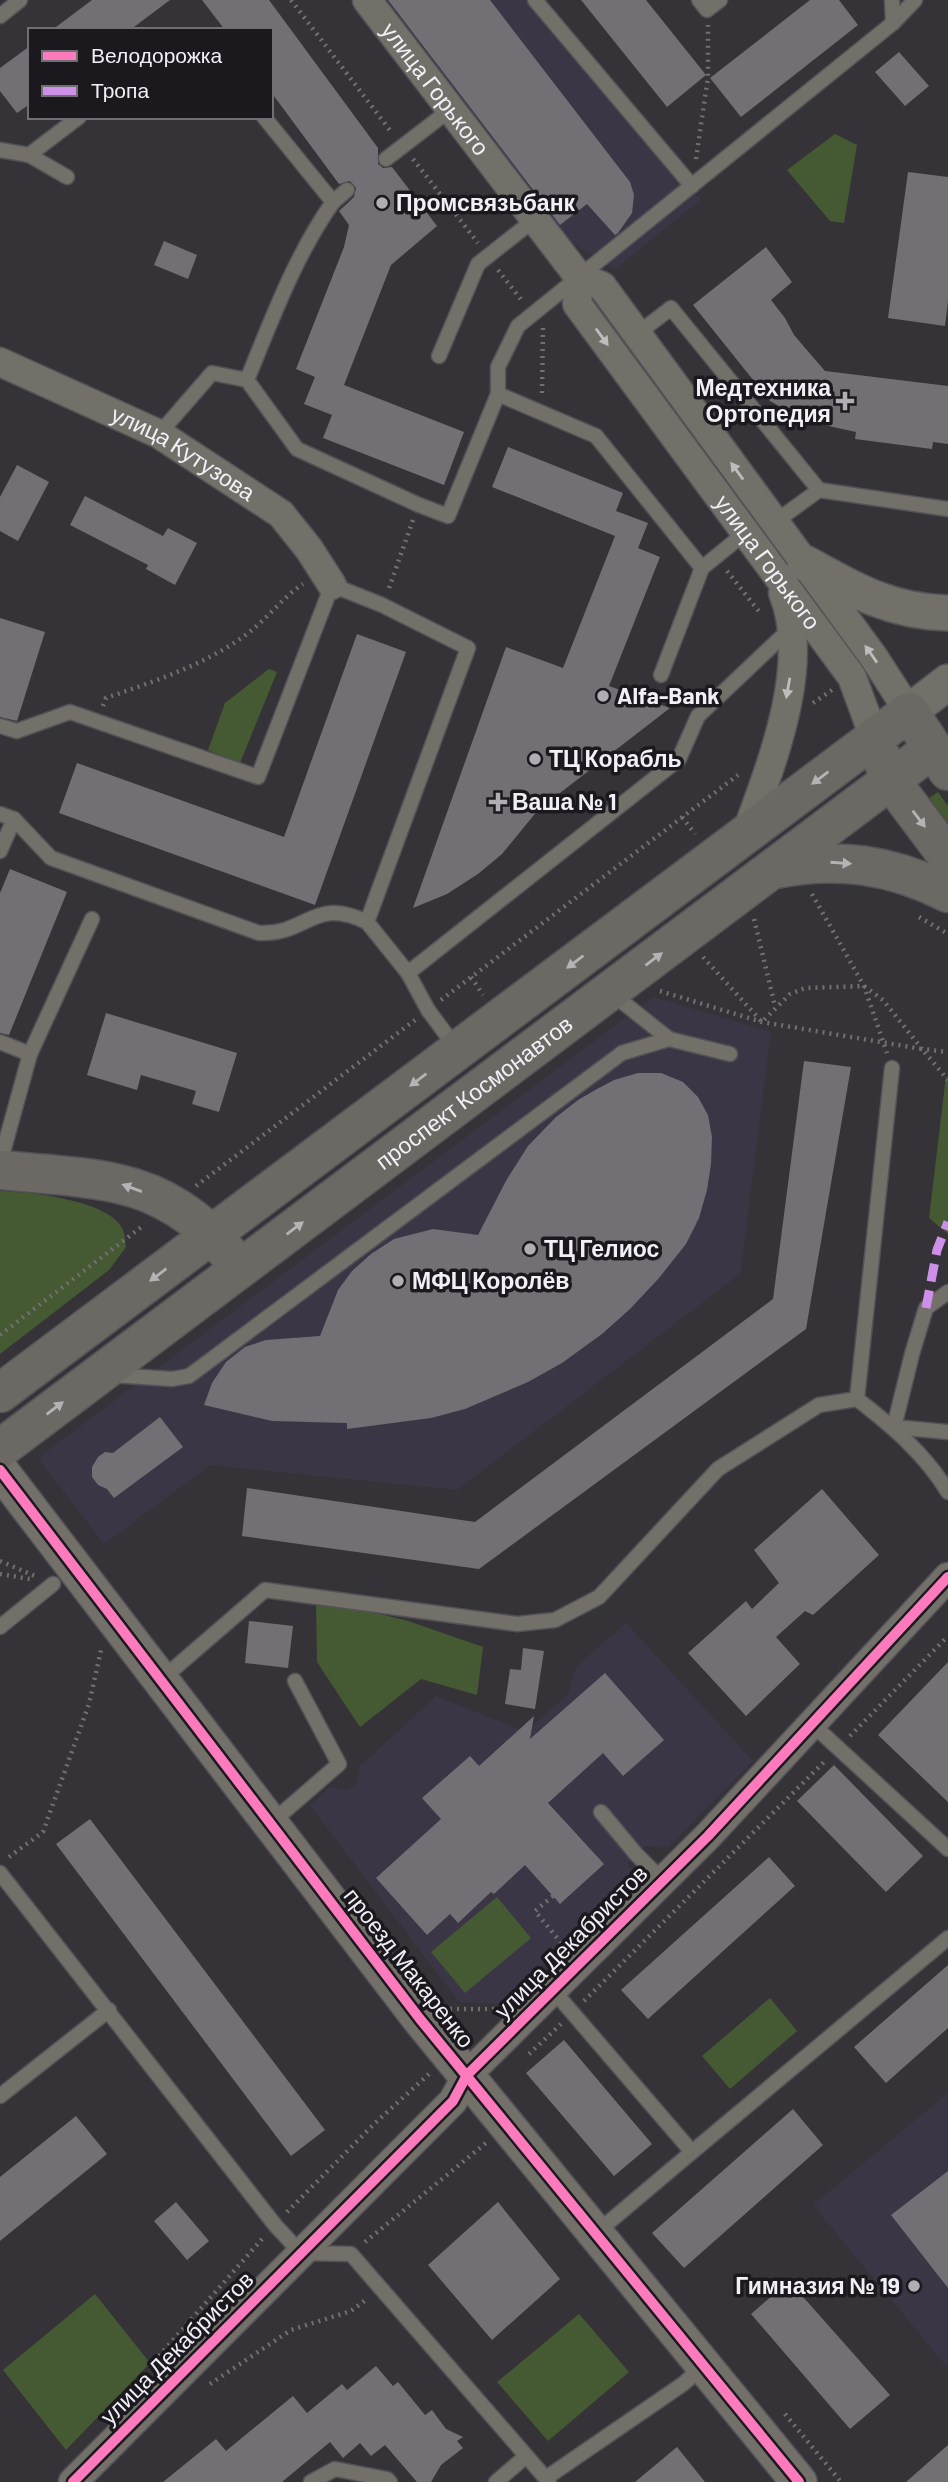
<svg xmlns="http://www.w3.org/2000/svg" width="948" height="2482" font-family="Barlow,sans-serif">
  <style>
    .built { fill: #3b3645 }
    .green { fill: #455a32 }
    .building { fill: #727075 }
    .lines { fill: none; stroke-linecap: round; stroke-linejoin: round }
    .service-casing { stroke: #535256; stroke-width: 17 }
    .minor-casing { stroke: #535256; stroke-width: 31 }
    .tertiary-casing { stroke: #535256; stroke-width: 38 }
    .secondary-casing { stroke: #535256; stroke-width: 41 }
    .path { stroke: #72706f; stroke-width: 4.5; stroke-dasharray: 2 5; stroke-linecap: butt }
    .service { stroke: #736f69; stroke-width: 14 }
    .minor { stroke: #736f69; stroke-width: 28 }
    .tertiary { stroke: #736f69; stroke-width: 35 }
    .secondary { stroke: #6c6964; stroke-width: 38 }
    .quiet { stroke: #ce8fe9; stroke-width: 9; stroke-dasharray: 18 9; stroke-linecap: butt }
    .cycleway-casing { stroke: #1b191e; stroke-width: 15 }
    .cycleway { stroke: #fd7abc; stroke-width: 10 }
    .oneway { fill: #bfbcbe }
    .oneway2 { fill: #b6b3b5 }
    .poi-dot { fill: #b0aeb4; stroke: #1b191e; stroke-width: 2.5 }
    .labels { text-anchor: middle; stroke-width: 7; stroke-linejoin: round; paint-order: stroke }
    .street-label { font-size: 23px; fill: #f2f0f7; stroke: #1b191e }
    .poi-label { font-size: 23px; font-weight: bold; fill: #f2f0f7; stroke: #1b191e; text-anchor: start }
  </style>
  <rect width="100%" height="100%" fill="#353338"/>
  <g class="built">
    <polygon points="377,0 542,0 700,200 615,269 555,233"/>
    <polygon points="653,997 771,1032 740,1274 457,1490 210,1465 104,1544 38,1458"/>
    <polygon points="626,1623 753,1761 668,1847 645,1846 627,1863 634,1879 501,2004 459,2002 310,1805 330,1787 347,1790 358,1783 359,1767 436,1696 526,1732 568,1694 576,1667"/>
    <polygon points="948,2093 948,2368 813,2205"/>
  </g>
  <g class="green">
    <polygon points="835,134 857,145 844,223 830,221 787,170"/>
    <polygon points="269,669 277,672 240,763 208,750 225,703"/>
    <polygon points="938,792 948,806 948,823 929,798"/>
    <polygon points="946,1076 948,1078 948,1234 929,1218"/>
    <path d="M0,1191C29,1192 111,1200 123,1230C125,1234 125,1242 126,1247L109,1270L0,1354Z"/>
    <polygon points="316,1598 408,1621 483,1647 477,1695 421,1679 360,1727 317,1662"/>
    <polygon points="497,1897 531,1938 465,1993 431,1952"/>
    <polygon points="770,1998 797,2031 730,2089 702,2056"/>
    <polygon points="95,2294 150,2363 66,2450 3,2370"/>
    <polygon points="579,2314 629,2372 548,2441 497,2382"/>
  </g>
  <g class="building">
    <polygon points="92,0 170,0 130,30 52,30"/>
    <polygon points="202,0 269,0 378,148 378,164 383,168 392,167 437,226 391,265 344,385 464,432 444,485 323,438 332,415 304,404 315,377 296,369 344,247 349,225 339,211 354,197 356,188 350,181 339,184 271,92 271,30 225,30"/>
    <polygon points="388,0 490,0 630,182 634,195 632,213 618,233 615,235 587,204 560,225"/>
    <polygon points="581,0 646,0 706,75 667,107"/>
    <polygon points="810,0 839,0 858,25 741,117 710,78"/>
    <polygon points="30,46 30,104 17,113 0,91 0,68"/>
    <polygon points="899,52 929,86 905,106 875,72"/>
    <polygon points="908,172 948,177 948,301 945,326 888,318"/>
    <polygon points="164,241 197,255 188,279 154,265"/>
    <polygon points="766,247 792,282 771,300 785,318 794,335 825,371 948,386 948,444 933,442 932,449 855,439 856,432 806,421 770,401 693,305"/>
    <polygon points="508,447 623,493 616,511 648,523 638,548 660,557 609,686 670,708 538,810 502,854 478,874 447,894 413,908 506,647 563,668 615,536 492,487"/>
    <polygon points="17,465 49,482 18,541 0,531 0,497"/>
    <polygon points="85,496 163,536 168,528 197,543 175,585 146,569 148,565 70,525"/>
    <polygon points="0,618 45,632 17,721 0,717"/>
    <polygon points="357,634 406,652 315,905 59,813 77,763 284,837"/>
    <polygon points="10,869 67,892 9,1035 0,1033 0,893"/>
    <polygon points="106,1013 237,1053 219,1112 192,1104 196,1091 141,1075 137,1090 87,1075"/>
    <polygon points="804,1061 851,1067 806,1329 479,1569 242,1536 247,1488 475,1522 773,1299"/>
    <polygon points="638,1073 661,1073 683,1082 698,1097 708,1115 712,1137 711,1164 707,1190 699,1218 686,1244 659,1278 630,1309 602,1334 562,1363 528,1382 465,1409 431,1418 347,1429 347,1423 272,1421 204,1405 212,1383 226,1362 245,1347 266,1340 320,1336 338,1290 352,1271 371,1254 394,1239 433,1229 478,1235 507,1179 528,1146 555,1118 578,1100 597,1089 614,1080"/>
    <polygon points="160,1417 183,1447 114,1498 107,1489 98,1485 92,1477 92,1467 98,1457 105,1452 113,1453"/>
    <polygon points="822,1489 879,1555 813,1615 805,1611 776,1637 800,1664 746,1716 688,1653 746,1601 752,1609 779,1583 754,1550"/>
    <polygon points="249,1621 293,1626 288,1668 245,1663"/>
    <polygon points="523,1648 544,1651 535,1709 505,1704 510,1669 521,1670"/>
    <polygon points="948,1662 948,1802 878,1735"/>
    <polygon points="605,1673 664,1740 623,1776 603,1753 548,1803 604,1864 560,1904 525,1865 494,1894 491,1892 458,1923 450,1914 427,1935 376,1878 441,1819 422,1798 470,1756 479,1766 534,1716 530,1739"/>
    <polygon points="834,1765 923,1856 886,1892 797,1801"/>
    <polygon points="90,1819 325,2130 291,2156 56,1844"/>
    <polygon points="769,1857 795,1886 648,2019 621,1990"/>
    <polygon points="948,1965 948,2028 886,2083 854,2047"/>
    <polygon points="564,2040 652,2144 614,2176 526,2073"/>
    <polygon points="793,2109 823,2145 684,2268 652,2233"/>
    <polygon points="76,2116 107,2154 0,2241 0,2177"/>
    <polygon points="948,2171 948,2288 891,2215"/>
    <polygon points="176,2202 209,2241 187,2260 154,2221"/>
    <polygon points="498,2202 560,2279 492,2340 428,2265"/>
    <polygon points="789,2281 890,2395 850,2429 751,2314"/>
    <polygon points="376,2366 393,2386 398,2382 425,2415 432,2410 446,2429 463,2437 457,2441 463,2448 441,2465 431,2482 417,2482 385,2445 371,2456 360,2443 343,2458 330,2442 282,2482 163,2482 216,2439 226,2451 293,2396 307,2413 342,2384 347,2390"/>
    <polygon points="948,2445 948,2482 906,2482"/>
    <polygon points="677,2447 705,2482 635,2482"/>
  </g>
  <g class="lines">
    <defs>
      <g id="service">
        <polyline points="535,0 692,186"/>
        <polyline points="699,0 707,10 720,0"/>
        <polyline points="0,16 20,0"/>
        <polyline points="893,23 915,0"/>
        <path d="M264,117L333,202C295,256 272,319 247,380L297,449L419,505L448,516L498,394V367L518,326L893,23L892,0"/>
        <polyline points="0,150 29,155 79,117"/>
        <polyline points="29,155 67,177"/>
        <polyline points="386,159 451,109"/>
        <polyline points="333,202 347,190"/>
        <polyline points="637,334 671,308 819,490"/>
        <polyline points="439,356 478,264 535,219"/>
        <polyline points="498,394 596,436 702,568 661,675"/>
        <polyline points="159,434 212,373 247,380"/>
        <polyline points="775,522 819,490 948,509"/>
        <polyline points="702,568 745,533"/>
        <polyline points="0,726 17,731 70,712 258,777 332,585 382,605 468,648 367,922 408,973 428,1010 457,1049"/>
        <path d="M0,814L14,819L51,858L259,933C309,935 312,896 367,922"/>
        <polyline points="0,851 14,819"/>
        <polyline points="408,973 679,759 698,716 791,628"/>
        <polyline points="610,992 669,1039"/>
        <polyline points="0,1042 30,1054 0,1163"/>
        <polyline points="30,1054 92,919"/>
        <polyline points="948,1292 926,1308 912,1354 894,1427 948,1432"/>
        <polyline points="112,1375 172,1379 189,1376 622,1053 669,1039 730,1054"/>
        <polyline points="857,1399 892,1068"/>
        <polyline points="0,1627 53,1584"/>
        <path d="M162,1679L265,1590L517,1624L555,1620L599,1597L718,1469L819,1405L857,1399C892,1426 925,1454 948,1492"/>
        <polyline points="812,1724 948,1849"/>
        <polyline points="601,1812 636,1854 663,1881"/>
        <polyline points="271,1823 339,1764 295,1681"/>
        <polyline points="0,1873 275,2225 301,2253 351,2254 549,2482"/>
        <polyline points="552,1989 692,2152 596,2233"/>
        <polyline points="0,2096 109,2010"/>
        <polyline points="692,2152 948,1938"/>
        <polyline points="546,2478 683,2384 704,2366"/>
        <polyline points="311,2482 335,2469 387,2479 390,2482"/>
        <polyline points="496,2482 525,2457"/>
      </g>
      <g id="minor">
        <path id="s1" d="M367,0L579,277L602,286L875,659L909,712"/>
        <path id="s2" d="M579,277L577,304L852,677L874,737"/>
        <path id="s3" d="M0,362L159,434L281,514L309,549L332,585"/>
        <path d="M746,834C771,765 812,664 783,593"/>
        <polyline points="73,2482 453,2101 467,2075 708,1836 948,1577"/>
      </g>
      <g id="tertiary">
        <path d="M805,563C853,590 891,612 948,613"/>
        <polyline points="909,712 948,682"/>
        <polyline points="0,1470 420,2019 799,2482"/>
      </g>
      <g id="secondary">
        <polyline points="882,758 891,781 948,857"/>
        <path d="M775,869C838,857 891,864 948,893"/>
        <path d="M0,1170C38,1174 81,1175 119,1184C161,1193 201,1219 227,1252"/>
        <polyline points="0,1393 909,712 948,771"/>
        <path id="s4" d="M0,1449L932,749"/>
      </g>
    </defs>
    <use href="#service" class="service-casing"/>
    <use href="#minor" class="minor-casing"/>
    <use href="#tertiary" class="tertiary-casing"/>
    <use href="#secondary" class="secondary-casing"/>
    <g class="path">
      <polyline points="291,0 392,133"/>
      <polyline points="413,159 478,243"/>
      <polyline points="696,159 708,77 708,25"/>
      <polyline points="498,270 523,302"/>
      <polyline points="542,393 543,328"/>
      <polyline points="727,571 761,614"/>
      <polyline points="389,588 413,520"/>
      <polyline points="813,703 832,690"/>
      <path d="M103,706L106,698C155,681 205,665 247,634C267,619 283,597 303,584"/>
      <polyline points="682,817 695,834"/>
      <polyline points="812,894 864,986 887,1053"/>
      <polyline points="919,917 948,934"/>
      <polyline points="754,919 775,1006"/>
      <polyline points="703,957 762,1022 790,994 805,988 864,986 883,1000 922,1049 948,1052"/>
      <polyline points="471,977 483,995"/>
      <polyline points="660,991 762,1022 922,1049 948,1080"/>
      <polyline points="441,1000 738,775"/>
      <polyline points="196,1186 415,1020"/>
      <polyline points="0,1335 144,1225"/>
      <polyline points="0,1561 35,1576"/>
      <polyline points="0,1574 30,1579"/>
      <polyline points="850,1736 948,1636"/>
      <polyline points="9,1857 43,1832 89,1704 101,1650"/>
      <polyline points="553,1896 535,1911 562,1944"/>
      <polyline points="584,2001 826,1760"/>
      <polyline points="450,2009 498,2009"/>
      <polyline points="529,2054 561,2024"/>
      <polyline points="287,2212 374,2124 429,2074"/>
      <polyline points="365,2242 486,2143"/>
      <polyline points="159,2356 262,2239"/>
      <polyline points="210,2384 291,2330 351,2311 367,2299"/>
      <polyline points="785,2414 841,2482"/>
    </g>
    <use href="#service" class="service"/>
    <use href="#minor" class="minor"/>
    <use href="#tertiary" class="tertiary"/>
    <use href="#secondary" class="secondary"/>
    <polyline class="quiet" points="926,1308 937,1250 948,1222"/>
    <defs>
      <g id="cycleway">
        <polyline points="0,1470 420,2019 799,2482"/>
        <polyline points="73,2482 453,2101 467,2075 708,1836 948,1577"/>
      </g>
    </defs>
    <use href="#cycleway" class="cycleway-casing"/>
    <use href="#cycleway" class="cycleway"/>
  </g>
  <defs><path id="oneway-solid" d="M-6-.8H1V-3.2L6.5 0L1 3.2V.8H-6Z" transform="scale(1.75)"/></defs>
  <g class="oneway">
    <use href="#oneway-solid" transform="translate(602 337) rotate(54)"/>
    <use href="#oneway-solid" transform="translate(737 471) rotate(-126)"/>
    <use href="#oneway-solid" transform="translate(871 654) rotate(-125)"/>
    <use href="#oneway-solid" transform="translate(788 688) rotate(100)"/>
  </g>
  <g class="oneway2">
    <use href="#oneway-solid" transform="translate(820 778) rotate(143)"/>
    <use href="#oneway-solid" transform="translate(919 819) rotate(53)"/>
    <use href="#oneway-solid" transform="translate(841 863) rotate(4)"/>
    <use href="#oneway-solid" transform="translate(654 959) rotate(-37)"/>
    <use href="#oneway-solid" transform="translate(575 962) rotate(143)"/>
    <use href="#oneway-solid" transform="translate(418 1080) rotate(143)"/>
    <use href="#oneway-solid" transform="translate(132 1188) rotate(-160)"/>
    <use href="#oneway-solid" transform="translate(295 1228) rotate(-37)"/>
    <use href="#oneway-solid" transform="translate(158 1275) rotate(143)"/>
    <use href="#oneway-solid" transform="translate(55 1408) rotate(-37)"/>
  </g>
  <g class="poi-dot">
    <circle cx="382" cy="203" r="7"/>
    <path d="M841.5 390.5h7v7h7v7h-7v7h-7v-7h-7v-7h7z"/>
    <circle cx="603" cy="696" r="7"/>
    <circle cx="535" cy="759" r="7"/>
    <path d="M494.5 791.5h7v7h7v7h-7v7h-7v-7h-7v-7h7z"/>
    <circle cx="530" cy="1249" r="7"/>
    <circle cx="398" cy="1281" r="7"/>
    <circle cx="914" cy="2286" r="7"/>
  </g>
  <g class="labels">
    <g class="street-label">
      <text dy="8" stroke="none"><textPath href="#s1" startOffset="112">улица Горького</textPath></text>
      <text dy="8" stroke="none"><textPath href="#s3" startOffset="205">улица Кутузова</textPath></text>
      <text dy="8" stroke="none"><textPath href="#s2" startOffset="348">улица Горького</textPath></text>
      <text dy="8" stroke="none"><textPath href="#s4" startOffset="593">проспект Космонавтов</textPath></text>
      <text transform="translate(571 1942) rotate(-45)" y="8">улица Декабристов</text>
      <text transform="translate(409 1968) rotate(52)" y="8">проезд Макаренко</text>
      <text transform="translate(177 2348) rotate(-45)" y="8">улица Декабристов</text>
    </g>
    <g class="poi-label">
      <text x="396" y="211">Промсвязьбанк</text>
      <text x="831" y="396" text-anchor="end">Медтехника<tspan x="831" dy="26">Ортопедия</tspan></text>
      <text x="617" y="704">Alfa-Bank</text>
      <text x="549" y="767">ТЦ Корабль</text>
      <text x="512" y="810">Ваша № 1</text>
      <text x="544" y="1257">ТЦ Гелиос</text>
      <text x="412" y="1289">МФЦ Королёв</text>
      <text x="900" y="2294" text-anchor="end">Гимназия № 19</text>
    </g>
  </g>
  <rect x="28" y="28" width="245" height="91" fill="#1b191e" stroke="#716f75" stroke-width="2"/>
  <rect x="42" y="51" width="35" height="10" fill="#fd7abc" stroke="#716f75" stroke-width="2"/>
  <text x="91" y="63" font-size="21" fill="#f2f0f7">Велодорожка</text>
  <rect x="42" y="86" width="35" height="10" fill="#ce8fe9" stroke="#716f75" stroke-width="2"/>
  <text x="91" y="98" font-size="21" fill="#f2f0f7">Тропа</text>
</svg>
